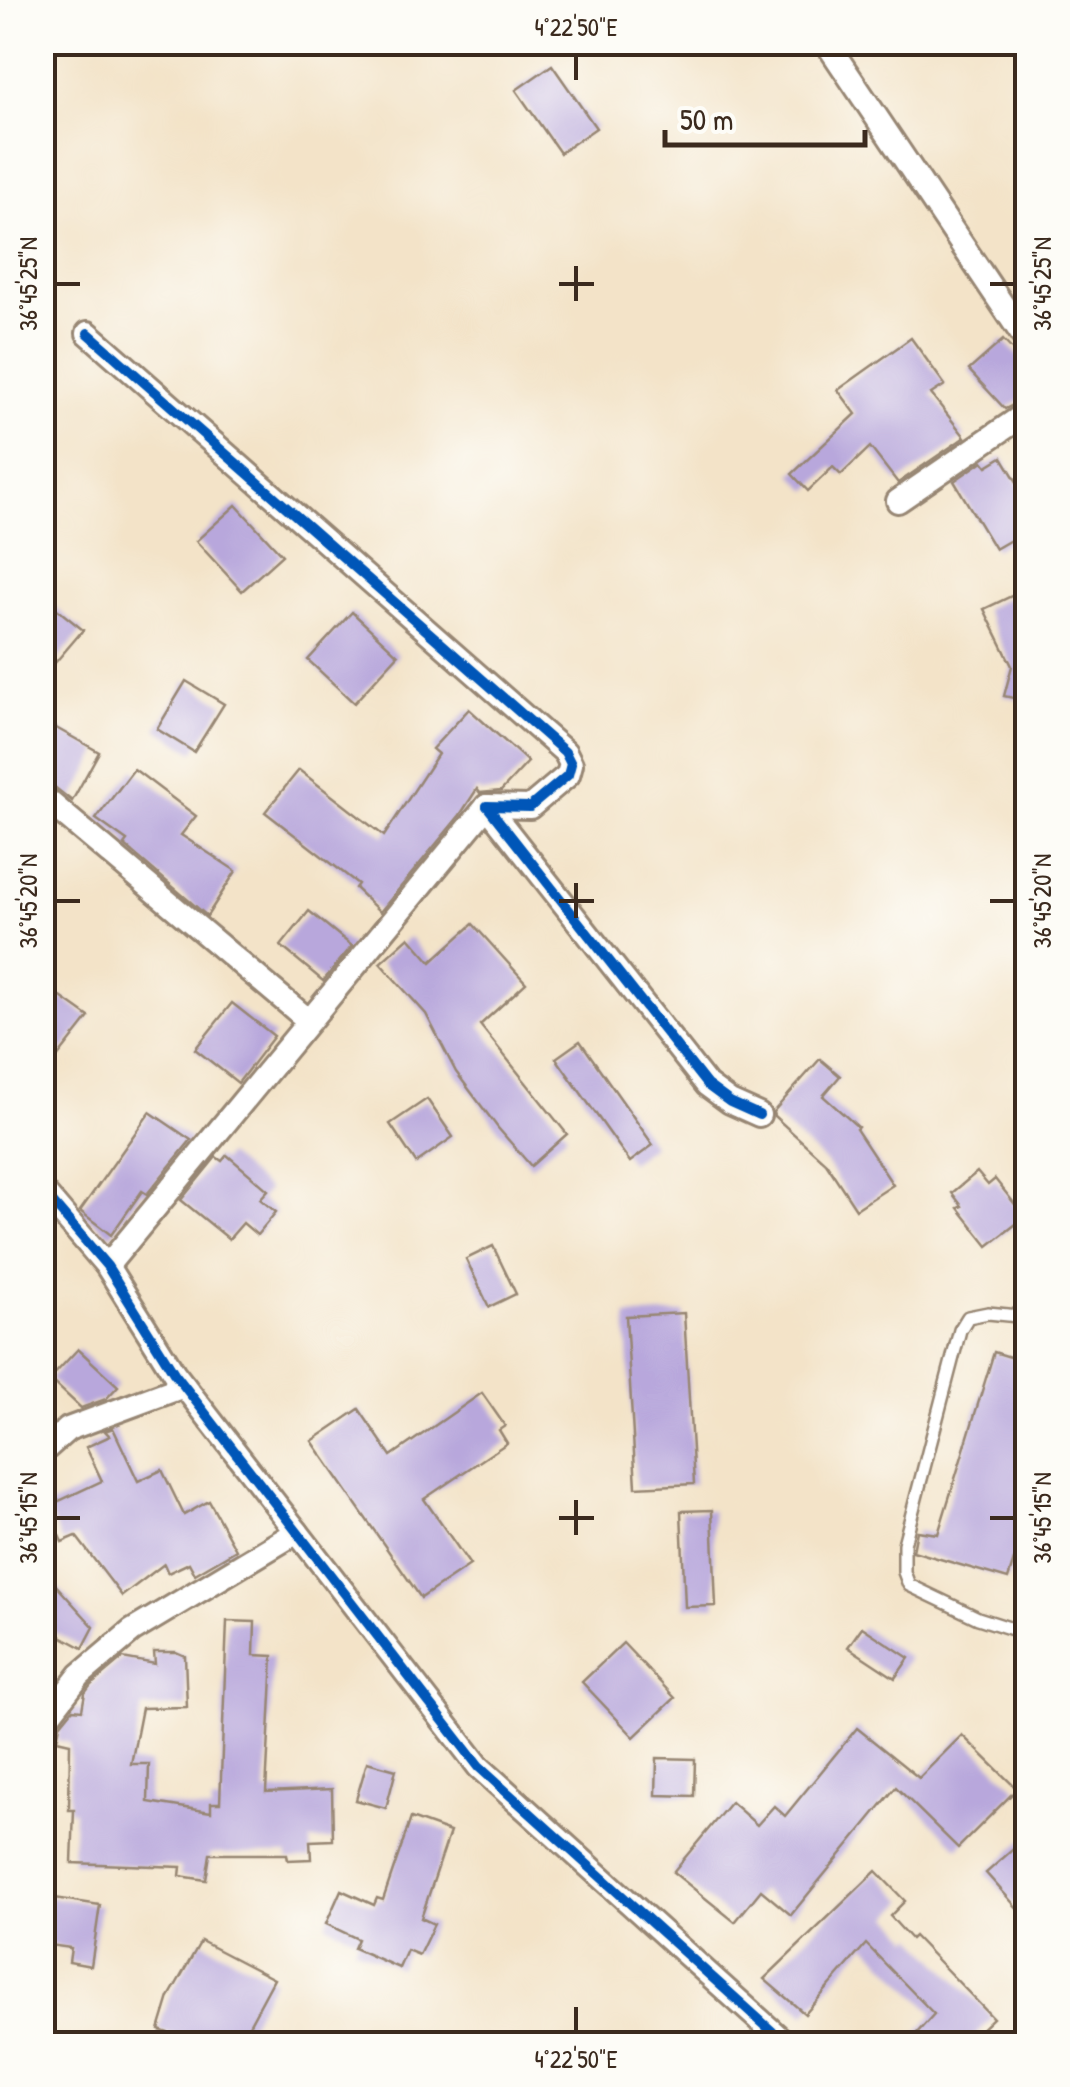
<svg xmlns="http://www.w3.org/2000/svg" width="1070" height="2087" font-family="'Patrick Hand',sans-serif">
  <style>
    .building { fill: #b8a7dc }
    .lines { fill: none; stroke-linecap: round; stroke-linejoin: round }
    .service-casing { stroke: #978673; stroke-width: 16 }
    .minor-casing { stroke: #978673; stroke-width: 28 }
    .service { stroke: #fff; stroke-width: 11 }
    .minor { stroke: #fff; stroke-width: 22 }
    .cycleway-casing { stroke: #fdfcf7; stroke-width: 16 }
    .cycleway { stroke: #0057b8; stroke-width: 10 }
    .ticks { fill: none; stroke: #3b2a1e; stroke-width: 4 }
    .neatline { fill: none; stroke: #3b2a1e; stroke-width: 4 }
    .ticks-label { font-size: 25px; text-anchor: middle; fill: #3b2a1e }
  </style>
  <rect width="100%" height="100%" fill="#fdfcf7"/>
  <filter id="ink" filterUnits="userSpaceOnUse"><feTurbulence type="fractalNoise" baseFrequency=".01" numOctaves="2"/><feDisplacementMap in="SourceGraphic" scale="20" xChannelSelector="R" yChannelSelector="G"/><feConvolveMatrix kernelMatrix="1 2 1 2 8 2 1 2 1" color-interpolation-filters="sRGB"/></filter>
  <filter id="wash" filterUnits="userSpaceOnUse"><feTurbulence type="fractalNoise" baseFrequency=".0048" numOctaves="4" result="noise"/><feDisplacementMap in="SourceGraphic" scale="40" xChannelSelector="R" yChannelSelector="G"/><feGaussianBlur stdDeviation="2.25" result="paint"/><feColorMatrix in="noise" values="0 0 0 0 0 0 0 0 0 0 0 0 0 0 0 0 0 1.4 0 .05"/><feComposite in="paint" operator="in"/></filter>
  <g filter="url(#wash)">
    <rect width="100%" height="100%" fill="#f3e3c8"/>
    <g id="blocks">
      <g class="building">
        <polygon points="552,65 596,128 560,153 516,90"/>
        <polygon points="911,338 945,385 931,394 965,437 898,483 870,447 841,475 833,467 808,491 792,474 856,414 838,390"/>
        <polygon points="1003,340 1028,366 1028,397 1005,409 969,370"/>
        <polygon points="1002,457 1028,500 1028,530 995,549 954,481 983,461 987,466"/>
        <polygon points="236,505 282,555 242,591 196,541"/>
        <polygon points="1028,588 1028,701 1004,696 1012,666 984,609"/>
        <polygon points="42,597 83,630 42,678"/>
        <polygon points="352,612 398,655 354,703 308,660"/>
        <polygon points="186,681 224,704 194,752 157,729"/>
        <polygon points="469,709 528,762 501,791 480,793 477,789 460,815 380,912 355,888 358,884 265,812 299,770 384,836 438,754 432,749"/>
        <polygon points="49,724 99,752 72,801 52,785 42,781 42,735"/>
        <polygon points="134,769 196,816 181,835 236,871 207,916 124,845 127,841 96,819"/>
        <polygon points="309,911 352,946 323,981 281,946"/>
        <polygon points="473,924 526,983 480,1025 567,1134 531,1166 498,1128 456,1072 426,1014 380,963 409,937 431,962"/>
        <polygon points="58,995 89,1017 42,1077 42,1016"/>
        <polygon points="232,1003 274,1036 238,1083 195,1049"/>
        <polygon points="580,1041 653,1145 630,1162 556,1058"/>
        <polygon points="820,1059 840,1076 823,1096 858,1127 856,1129 893,1185 856,1209 826,1163 774,1116 773,1112"/>
        <polygon points="427,1099 453,1137 416,1163 390,1124"/>
        <polygon points="150,1112 191,1140 147,1194 142,1191 111,1235 80,1211"/>
        <polygon points="227,1155 268,1190 260,1199 276,1212 257,1235 243,1223 229,1239 181,1200 216,1157 222,1161"/>
        <polygon points="977,1172 988,1185 995,1179 1025,1217 988,1246 958,1208 962,1206 952,1193"/>
        <polygon points="493,1246 516,1294 489,1307 466,1259"/>
        <polygon points="684,1313 694,1484 636,1487 626,1316"/>
        <polygon points="78,1349 118,1386 106,1399 81,1408 50,1379"/>
        <polygon points="994,1352 1020,1360 1018,1367 1028,1370 1028,1517 1008,1579 913,1551 917,1531 938,1534"/>
        <polygon points="482,1393 505,1426 499,1430 507,1443 424,1499 470,1565 421,1598 312,1441 359,1409 391,1456"/>
        <polygon points="113,1428 138,1481 162,1470 184,1515 209,1501 236,1550 195,1574 189,1563 168,1573 164,1564 122,1596 76,1536 62,1542 46,1507 102,1481 86,1447 110,1436 105,1431"/>
        <polygon points="712,1510 716,1606 685,1607 681,1511"/>
        <polygon points="42,1570 94,1627 83,1648 42,1626"/>
        <polygon points="227,1621 255,1622 254,1655 273,1656 266,1792 332,1789 333,1840 310,1841 311,1859 288,1860 287,1854 210,1854 206,1880 180,1876 181,1867 72,1863 74,1810 69,1810 70,1743 57,1740 60,1725 73,1709 82,1710 85,1693 91,1685 123,1658 155,1664 154,1652 176,1652 185,1656 187,1707 142,1708 131,1764 149,1764 148,1802 211,1812 211,1803 220,1803"/>
        <polygon points="862,1627 909,1658 895,1678 848,1647"/>
        <polygon points="623,1643 675,1698 634,1737 582,1682"/>
        <polygon points="857,1728 919,1778 962,1735 1017,1789 958,1848 896,1787 791,1915 761,1890 735,1922 673,1872 731,1802 757,1825 774,1806 785,1816"/>
        <polygon points="657,1758 695,1759 694,1796 656,1795"/>
        <polygon points="367,1762 396,1770 386,1808 356,1800"/>
        <polygon points="411,1818 450,1832 421,1918 434,1924 419,1955 407,1950 399,1968 354,1948 358,1939 326,1924 341,1890 374,1905 377,1898 383,1900"/>
        <polygon points="1028,1836 1028,1920 986,1873"/>
        <polygon points="876,1871 905,1901 890,1916 911,1939 914,1936 993,2018 966,2044 907,2044 934,2014 866,1944 805,2014 764,1979"/>
        <polygon points="42,1896 100,1905 91,1966 69,1962 71,1948 42,1944"/>
        <polygon points="201,1941 274,1979 239,2044 174,2044 177,2036 159,2030 169,1997"/>
      </g>
    </g>
  </g>
  <g filter="url(#ink)">
    <use href="#blocks" fill-opacity="0" stroke="#978673" stroke-width="2.5"/>
    <g class="lines">
      <defs>
        <polyline id="service" points="1028,1317 988,1313 968,1317 960,1330 904,1544 904,1572 909,1585 978,1618 1028,1634"/>
        <g id="minor">
          <polyline points="826,42 1028,343"/>
          <polyline points="88,333 565,752 571,764 568,775 530,807 487,806"/>
          <polyline points="898,501 1028,412"/>
          <polyline points="42,796 309,1021"/>
          <polyline points="487,806 707,1085 730,1102 759,1115"/>
          <polyline points="42,1190 107,1266 174,1373 479,1767 786,2044"/>
          <polyline points="107,1266 487,806"/>
          <polyline points="42,1452 68,1429 184,1386"/>
          <polyline points="42,1724 80,1675 132,1631 297,1532"/>
        </g>
      </defs>
      <use href="#service" class="service-casing"/>
      <use href="#minor" class="minor-casing"/>
      <use href="#service" class="service"/>
      <use href="#minor" class="minor"/>
      <defs>
        <g id="cycleway">
          <polyline points="88,333 565,752 571,764 568,775 530,807 487,806"/>
          <polyline points="487,806 707,1085 730,1102 759,1115"/>
          <polyline points="42,1190 107,1266 174,1373 479,1767 786,2044"/>
        </g>
      </defs>
      <use href="#cycleway" class="cycleway-casing"/>
      <use href="#cycleway" class="cycleway"/>
    </g>
  </g>
  <path class="ticks" d="M576,55V80M576,266V301M55,284H80M559,284H594M990,284H1015M576,883V918M55,901H80M559,901H594M990,901H1015M576,1500V1535M55,1518H80M559,1518H594M990,1518H1015M576,2007V2032"/>
  <rect width="1070" height="2087" fill="none" stroke="#fdfcf7" stroke-width="110"/>
  <path d="M665 130v15h200v-15" fill="none" stroke="#3b2a1e" stroke-width="5"/>
  <text x="680" y="130" font-size="30" fill="#3b2a1e" stroke="#fdfcf7" stroke-width="8" paint-order="stroke">50 m</text>
  <rect x="55" y="55" width="960" height="1977" class="neatline"/>
  <g class="ticks-label">
    <text x="576" y="36">4°22'50"E</text>
    <text transform="translate(28 284) rotate(-90)" y="9">36°45'25"N</text>
    <text transform="translate(1042 284) rotate(-90)" y="9">36°45'25"N</text>
    <text transform="translate(28 901) rotate(-90)" y="9">36°45'20"N</text>
    <text transform="translate(1042 901) rotate(-90)" y="9">36°45'20"N</text>
    <text transform="translate(28 1518) rotate(-90)" y="9">36°45'15"N</text>
    <text transform="translate(1042 1518) rotate(-90)" y="9">36°45'15"N</text>
    <text x="576" y="2068">4°22'50"E</text>
  </g>
</svg>
